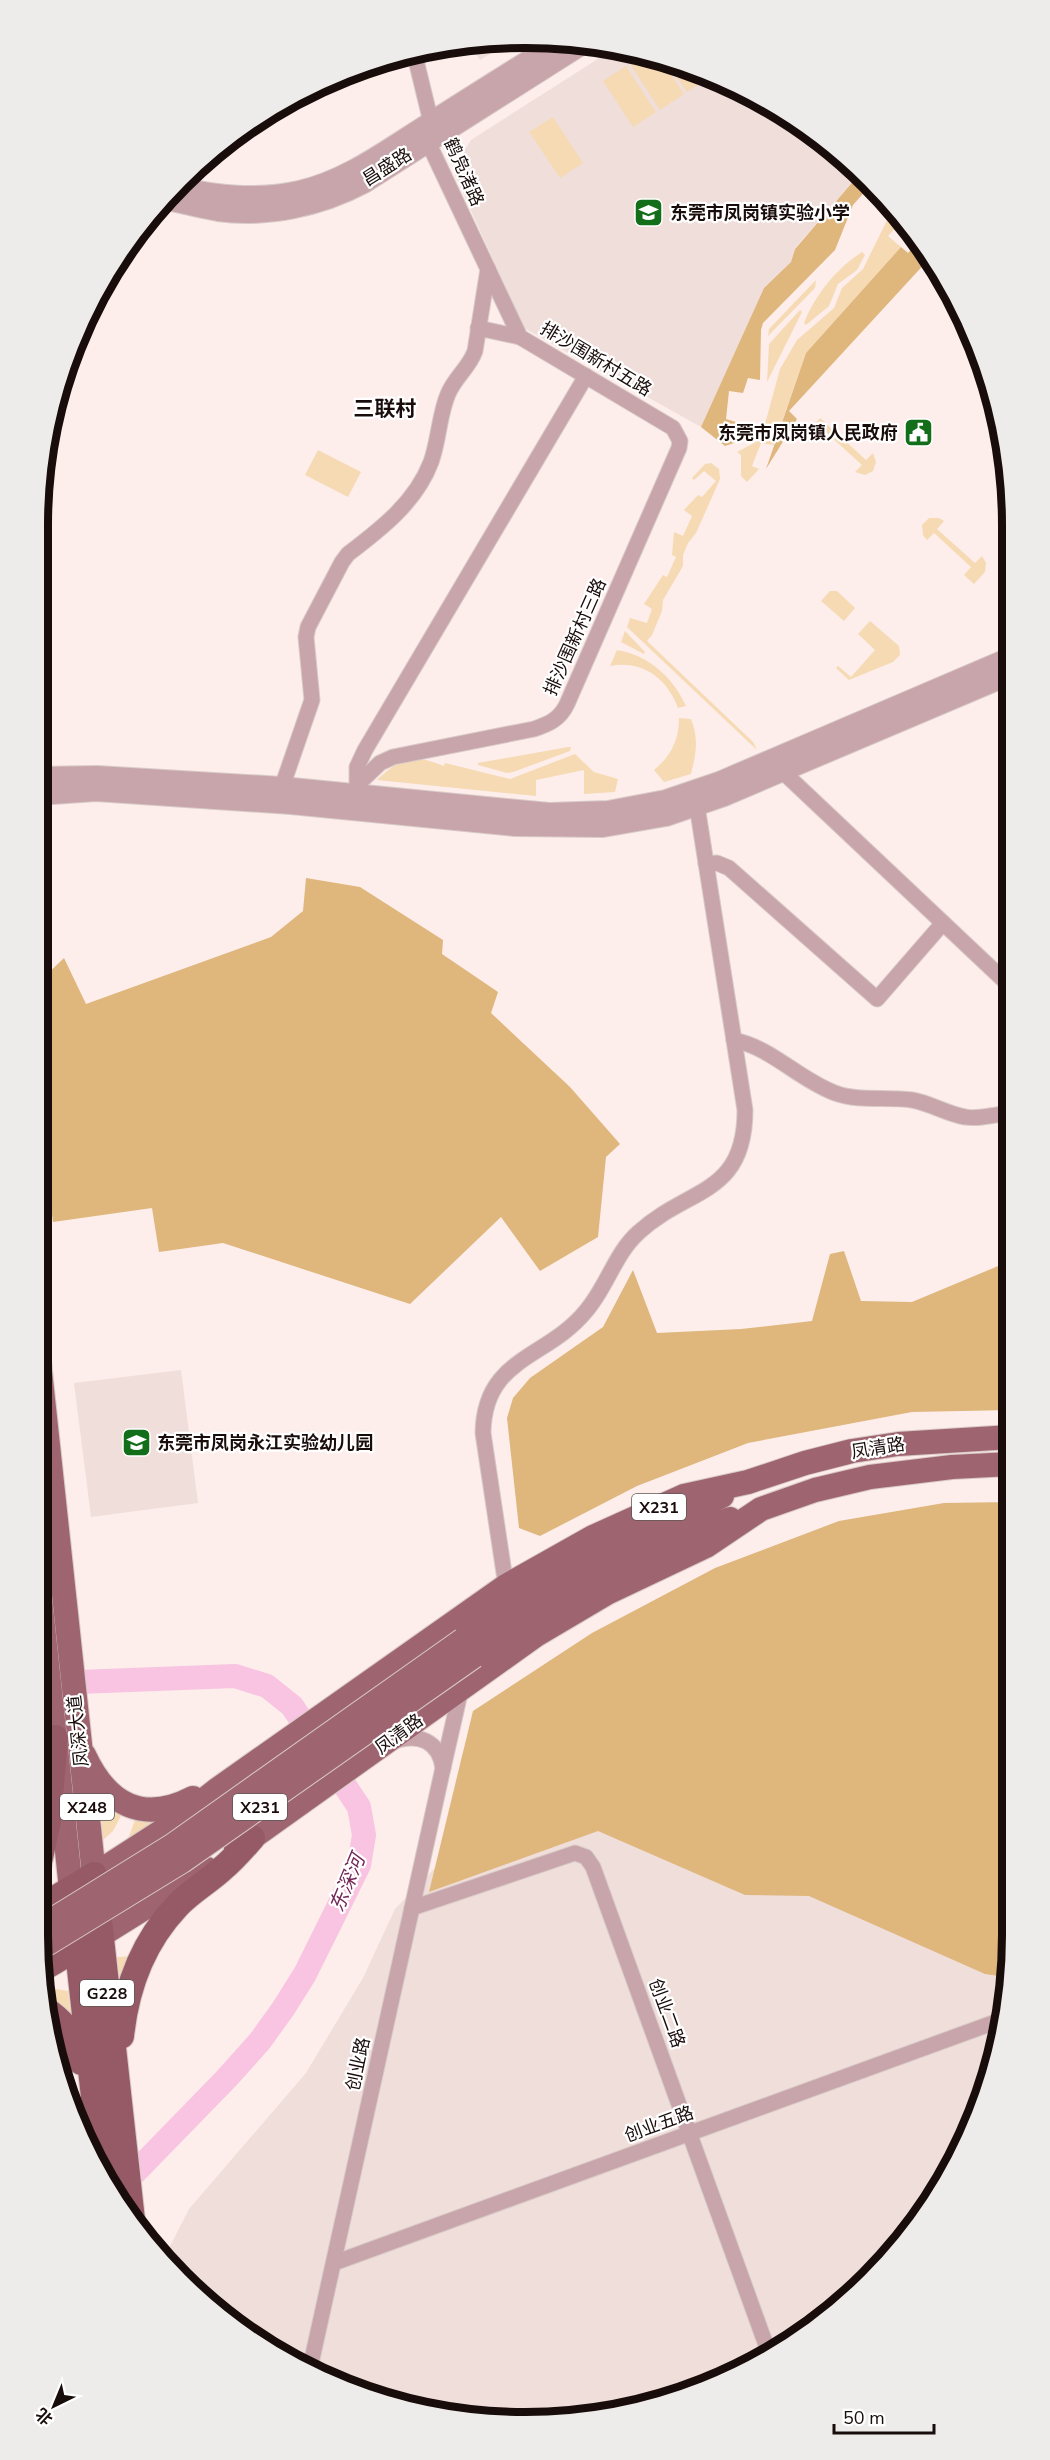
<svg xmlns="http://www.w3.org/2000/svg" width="1050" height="2460" font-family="'Nunito Sans','Noto Sans SC',sans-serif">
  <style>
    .built { fill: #f0deda }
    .green { fill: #f6dab4 }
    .forest { fill: #dfb67c }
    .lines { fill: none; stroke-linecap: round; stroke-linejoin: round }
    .river { stroke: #f9c4e1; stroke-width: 24 }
    .minor-casing { stroke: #d9cac7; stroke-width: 17 }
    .tertiary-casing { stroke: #d9cac7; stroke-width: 22 }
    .primary-casing { stroke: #d9cac7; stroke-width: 26 }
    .trunk-casing { stroke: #d9cac7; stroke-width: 28 }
    .minor { stroke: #c7a5ab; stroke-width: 15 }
    .tertiary { stroke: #c7a5ab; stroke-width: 20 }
    .primary { stroke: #9e6570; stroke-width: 24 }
    .trunk { stroke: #965966; stroke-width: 26 }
    .primary-bridge-casing { stroke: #d9cac7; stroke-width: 26; stroke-linecap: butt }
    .primary-bridge { stroke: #9e6570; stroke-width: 24 }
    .labels { text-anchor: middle; stroke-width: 4.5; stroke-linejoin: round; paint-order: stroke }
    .shield { fill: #fff; stroke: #5e5654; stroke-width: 1.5 }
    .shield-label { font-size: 16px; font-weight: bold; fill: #190d0b }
    .street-label { font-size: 18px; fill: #190d0b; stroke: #fff }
    .poi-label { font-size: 18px; font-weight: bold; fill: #190d0b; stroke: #fff; text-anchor: start }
    .water-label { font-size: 20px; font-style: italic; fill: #732857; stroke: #fff }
    .quarter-label { font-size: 21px; font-weight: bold; fill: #190d0b; stroke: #fff }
    .rim { fill: none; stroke: #190d0b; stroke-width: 8 }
  </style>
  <rect width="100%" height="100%" fill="#fdeeeb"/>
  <g class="built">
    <polygon points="493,39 514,39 480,60 469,43"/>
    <polygon points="615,48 682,63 796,120 857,177 795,248 791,262 764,288 701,427 524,328 454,173 460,157 471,140"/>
    <polygon points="181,1370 198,1503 91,1517 74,1383"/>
    <polygon points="511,1790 1012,1935 987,2092 912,2232 847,2301 769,2357 620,2413 525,2422 430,2413 282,2357 163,2260 189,2209 306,2073 363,1978 395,1909"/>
  </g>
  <g class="green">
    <polygon points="644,55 660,58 684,94 660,110 630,64"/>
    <polygon points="665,60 682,63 710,77 687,92"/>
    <polygon points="626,66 656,112 633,127 603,81"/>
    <polygon points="553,117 583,163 560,178 529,132"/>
    <polygon points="892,210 903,220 888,236 901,247 806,353 774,445 761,443 752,466 759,469 747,482 741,476 741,455 737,452 756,442 762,435 780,369 797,340 834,308 842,288 863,269"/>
    <path d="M862,252L865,255L857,270L838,284L829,306L806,325L804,323C815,295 837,268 862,252Z"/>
    <polygon points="816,280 815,288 768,336 769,329"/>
    <polygon points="800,310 802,312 767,382 769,344"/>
    <polygon points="820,418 866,460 873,453 876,462 873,471 865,475 855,472 862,465 816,423"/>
    <polygon points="318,450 361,472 348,497 305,475"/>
    <polygon points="711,463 719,469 720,479 696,533 688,543 683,555 683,566 663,600 662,611 652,635 647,641 753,742 757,750 627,627 630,618 647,623 652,609 644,604 663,575 667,577 676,557 672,555 674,532 683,536 692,516 684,510 698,495 702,497 716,481 704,471 694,480 692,478 705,464"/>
    <polygon points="929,518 939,518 944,521 937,529 975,563 982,556 986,563 985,572 974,584 964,575 971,567 934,533 927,540 923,535 922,525"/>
    <polygon points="830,591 837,591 855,608 844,621 821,601"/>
    <polygon points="870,621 899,646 900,655 893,662 849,680 836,668 838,666 851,677 875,650 858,634"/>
    <polygon points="625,631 645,652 644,654 621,642"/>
    <path d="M617,650C648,655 673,677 686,706L678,708C667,678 642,660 610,666Z"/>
    <path d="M679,718L691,719C699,739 696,754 691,774L664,782L654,770C671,756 679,740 679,718Z"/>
    <polygon points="568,747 571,747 570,751 513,772 507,773 478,765 478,763"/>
    <path d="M575,754L594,772L618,779L615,792L584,794V770L536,780V796L377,780C402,756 413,754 444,766L445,763L510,779Z"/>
    <polygon points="99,1795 124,1810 113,1831 103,1840"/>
    <polygon points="137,1815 166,1816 128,1839"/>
    <polygon points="136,1956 121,1992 117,1957"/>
    <polygon points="56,1989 68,1991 72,2023 49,2005 48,1997"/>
  </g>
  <g class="forest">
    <polygon points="857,177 868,188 853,205 835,250 763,323 761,330 760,380 748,378 743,393 729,391 726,419 736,422 734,443 725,446 701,427 764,288 791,262 795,249"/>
    <polygon points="919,241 929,259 789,411 797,419 766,469 806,353 901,247 908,253"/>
    <polygon points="306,878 360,887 443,940 442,954 498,992 491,1013 570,1087 620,1144 606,1157 598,1237 540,1271 501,1217 410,1304 223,1243 159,1252 152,1208 53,1222 38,1105 38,983 64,958 86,1004 271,937 303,911"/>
    <polygon points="844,1251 861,1301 912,1302 1003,1264 1011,1265 1011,1410 912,1412 748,1443 637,1486 540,1536 519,1528 507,1418 513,1398 530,1378 603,1327 633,1270 657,1333 741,1329 812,1321 830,1254"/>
    <polygon points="1011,1502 1012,1935 1006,1977 985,1974 809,1896 745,1895 598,1831 429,1892 473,1711 592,1633 715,1568 839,1521 944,1503"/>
  </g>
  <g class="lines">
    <polyline class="river" points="52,1683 235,1676 267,1686 292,1706 359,1807 364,1835 359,1865 305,1974 283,2009 260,2041 226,2079 114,2194"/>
    <defs>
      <g id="minor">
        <polyline points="478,328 520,337"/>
        <polyline points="782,771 1010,986"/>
        <path d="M359,783L380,763L393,757L534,729C549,724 560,719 567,704L679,448L680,441L673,428L520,337L428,142L431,122L414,52"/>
        <path d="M282,787L312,700L306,637L308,627L342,562L348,554C381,529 416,502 431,462C439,440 439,415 448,394C455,377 469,368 475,351L488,269"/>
        <polyline points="357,788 357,767 365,750 586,376"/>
        <polyline points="706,864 717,863 729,868 877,999 943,923"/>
        <path d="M734,1040C772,1048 798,1079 835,1093C859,1102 887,1096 912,1100C930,1103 947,1114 965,1117C980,1120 995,1113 1010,1114"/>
        <path d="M506,1586L483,1433C484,1357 547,1359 586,1311C607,1287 615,1253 639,1232C688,1187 745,1196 745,1110L697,806"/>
        <path d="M394,1741C419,1733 439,1741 443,1768L461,1689"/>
        <polyline points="412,1908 575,1853 586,1857 593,1867 770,2356"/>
        <polyline points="334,2263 998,2021"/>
        <polyline points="310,2368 443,1768"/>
      </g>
      <g id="tertiary">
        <path d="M177,187C218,196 257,200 299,191C344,181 382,153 420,129C467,99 513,70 560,41"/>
        <path d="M163,199C182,203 200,208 218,211C267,218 321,206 364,183L586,42"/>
        <polyline points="38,777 97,776 282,787 549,813 608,811 666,800 719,782 1009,658"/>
        <polyline points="38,795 96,791 291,804 515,826 603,827 666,816 724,796 1009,675"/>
      </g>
      <g id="primary">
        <polyline points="38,1352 94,1875 176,1822 218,1789 506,1586 593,1537 684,1496 748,1482 805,1463 852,1451 898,1444 1011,1437"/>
        <polyline points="38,1579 71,1889"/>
        <polyline points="463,1640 565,1574 722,1496"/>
        <path d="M474,1656C554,1601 638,1551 730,1519"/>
        <path d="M84,1755C107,1805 143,1824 193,1798"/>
        <polyline points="236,1849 536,1635 607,1593 706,1546 761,1509 815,1490 870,1477 952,1467 1011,1464"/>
        <polyline points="101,1935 207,1869"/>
      </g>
      <g id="trunk">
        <polyline points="38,1867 48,1820 55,1738"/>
        <polyline points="73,1905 103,2179"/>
        <polyline points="38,1909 94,1875 132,2220"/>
        <polyline points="43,1968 89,1941"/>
        <path d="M50,2013C66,2025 79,2042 81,2062"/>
        <path d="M121,2036C126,1988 143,1942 177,1906C191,1891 208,1882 223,1868C234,1859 243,1848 252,1838"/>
      </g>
    </defs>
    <use href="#minor" class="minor-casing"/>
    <use href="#tertiary" class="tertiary-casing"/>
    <use href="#primary" class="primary-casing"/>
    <use href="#trunk" class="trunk-casing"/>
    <use href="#minor" class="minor"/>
    <use href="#tertiary" class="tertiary"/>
    <use href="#primary" class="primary"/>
    <use href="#trunk" class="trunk"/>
    <defs>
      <g id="primary-bridge">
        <polyline points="38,1929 172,1846 463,1640"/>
        <polyline points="40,1948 182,1861 474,1656"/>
      </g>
    </defs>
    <use href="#primary-bridge" class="primary-bridge-casing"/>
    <use href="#primary-bridge" class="primary-bridge"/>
  </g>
  <defs>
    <symbol id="school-square" viewBox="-11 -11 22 22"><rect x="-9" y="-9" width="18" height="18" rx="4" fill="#136e1a" stroke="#fff"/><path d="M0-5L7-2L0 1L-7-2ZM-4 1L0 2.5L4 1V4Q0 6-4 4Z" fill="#fff"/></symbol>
    <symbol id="civic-square" viewBox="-11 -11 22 22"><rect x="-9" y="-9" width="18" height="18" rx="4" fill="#136e1a" stroke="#fff"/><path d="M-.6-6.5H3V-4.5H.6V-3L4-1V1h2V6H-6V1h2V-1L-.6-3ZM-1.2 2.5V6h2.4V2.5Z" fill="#fff"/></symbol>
  </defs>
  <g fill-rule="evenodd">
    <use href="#school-square" x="632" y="196" width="33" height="33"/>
    <use href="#civic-square" x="902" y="416" width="33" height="33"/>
    <use href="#school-square" x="120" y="1426" width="33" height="33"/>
  </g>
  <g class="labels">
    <g class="shield">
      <rect x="632" y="1494" width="54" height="26" rx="4.5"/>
      <rect x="60" y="1794" width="54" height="26" rx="4.5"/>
      <rect x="233" y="1794" width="54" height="26" rx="4.5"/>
      <rect x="80" y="1980" width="54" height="26" rx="4.5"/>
    </g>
    <g class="shield-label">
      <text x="659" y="1513">X231</text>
      <text x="87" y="1813">X248</text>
      <text x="260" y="1813">X231</text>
      <text x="107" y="1999">G228</text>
    </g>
    <g class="street-label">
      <text transform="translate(387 167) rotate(-32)" y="6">昌盛路</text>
      <text transform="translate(464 172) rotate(66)" y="6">鹤凫渚路</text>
      <text transform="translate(596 359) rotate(31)" y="6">排沙围新村五路</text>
      <text transform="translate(575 637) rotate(-66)" y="6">排沙围新村三路</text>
      <text transform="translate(878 1448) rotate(-9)" y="6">凤清路</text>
      <text transform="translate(78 1731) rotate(-96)" y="6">凤深大道</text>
      <text transform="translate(399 1734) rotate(-36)" y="6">凤清路</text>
      <text transform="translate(667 2013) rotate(70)" y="6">创业二路</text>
      <text transform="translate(358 2064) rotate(-78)" y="6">创业路</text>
      <text transform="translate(659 2124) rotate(-20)" y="6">创业五路</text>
    </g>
    <g class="poi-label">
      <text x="670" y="219">东莞市凤岗镇实验小学</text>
      <text x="898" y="439" text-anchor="end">东莞市凤岗镇人民政府</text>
      <text x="157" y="1449">东莞市凤岗永江实验幼儿园</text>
    </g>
    <g class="water-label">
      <text transform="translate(347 1883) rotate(-67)" y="7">东深河</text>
    </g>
    <g class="quarter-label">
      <text x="385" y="416">三联村</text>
    </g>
  </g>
  <path d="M0 0H1050V2460H0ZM525 48H525A477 477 0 0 1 1002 525V1935A477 477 0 0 1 525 2412H525A477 477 0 0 1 48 1935V525A477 477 0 0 1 525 48Z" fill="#edeceb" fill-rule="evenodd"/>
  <path class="rim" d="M525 48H525A477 477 0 0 1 1002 525V1935A477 477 0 0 1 525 2412H525A477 477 0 0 1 48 1935V525A477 477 0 0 1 525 48Z"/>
  <g transform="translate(54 2406) rotate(223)" stroke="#ffffff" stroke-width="4.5" paint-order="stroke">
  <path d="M0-4.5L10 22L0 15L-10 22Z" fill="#190d0b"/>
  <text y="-9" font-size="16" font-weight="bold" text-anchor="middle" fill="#190d0b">北</text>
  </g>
  <path d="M834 2424v9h100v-9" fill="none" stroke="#190d0b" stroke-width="3"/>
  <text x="843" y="2424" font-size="18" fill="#190d0b" stroke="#ffffff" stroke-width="4.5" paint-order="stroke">50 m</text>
</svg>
